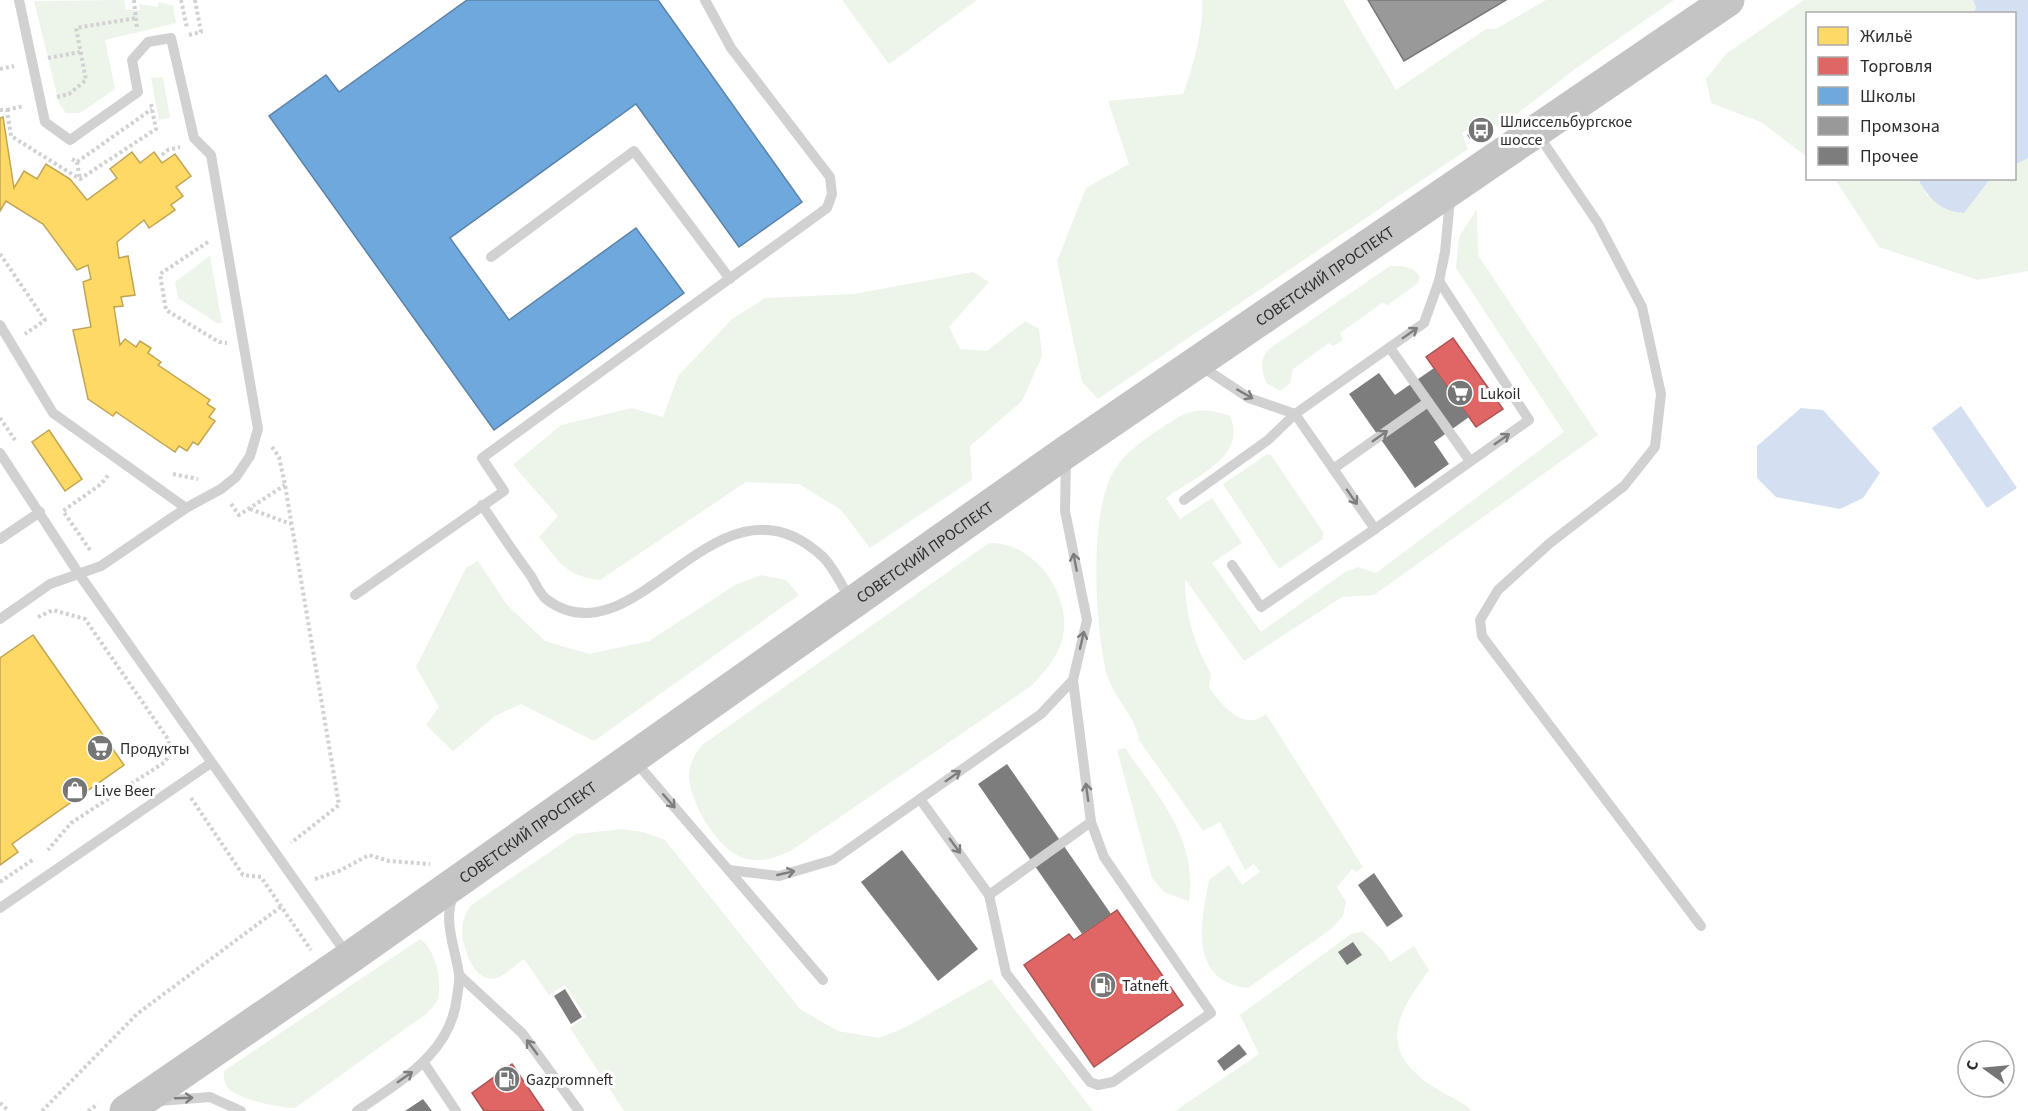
<svg xmlns="http://www.w3.org/2000/svg" width="2028" height="1111" font-family="'Source Sans 3',sans-serif">
  <style>
    .green { fill: #edf4ea }
    .water { fill: #d4e0f2 }
    .homes { fill: #ffd966; stroke: #c0a555; stroke-width: 1.5 }
    .shops { fill: #e06666; stroke: #a55; stroke-width: 1.5 }
    .schools { fill: #6fa8dc; stroke: #5b83a7; stroke-width: 1.5 }
    .industry { fill: #999; stroke: #787878; stroke-width: 1.5 }
    .building { fill: #7d7d7d }
    .lines { fill: none; stroke-linecap: round; stroke-linejoin: round }
    .path { stroke: #d1d1d1; stroke-width: 4; stroke-dasharray: 3 3; stroke-linecap: butt }
    .lane { stroke: #d1d1d1; stroke-width: 10 }
    .primary { stroke: #c4c4c4; stroke-width: 33 }
    .oneway { stroke: #7e7e7e }
    .labels { text-anchor: middle; stroke-width: 6; stroke-linejoin: round; paint-order: stroke }
    .poi-label { font-size: 16px; fill: #2c2c2c; stroke: #fff; text-anchor: start }
    .street-label { font-size: 16px; fill: #2c2c2c; stroke: #fff }
  </style>
  <rect width="100%" height="100%" fill="#fff"/>
  <g class="green">
    <polygon points="124,0 126,10 140,10 139,4 157,7 159,2 173,6 176,23 105,40 115,89 80,113 66,113 59,103 34,1"/>
    <polygon points="842,0 977,0 889,64"/>
    <path d="M1202,0H1343L1396,90L1486,29H1496L1546,0H1674L1575,69L1500,127L1483,120L1462,133L1468,149L1098,399L1082,382L1057,261L1086,188L1129,164L1108,101L1183,94C1192,71 1205,24 1202,0Z"/>
    <polygon points="1804,0 1973,0 1976,7 1974,14 1808,14 1807,157 1761,122 1711,103 1706,79 1726,54"/>
    <polygon points="163,77 170,118 159,120 151,78"/>
    <polygon points="2028,158 2028,271 1978,280 1879,247 1835,179 1918,179 1927,195 1963,213 1990,179 2014,178 2015,165"/>
    <path d="M1477,209L1478,255L1598,435L1374,595L1342,597L1244,661L1185,579C1184,611 1195,646 1211,674L1209,687C1221,704 1243,733 1266,714L1363,867L1357,872L1352,869L1337,887L1346,902L1343,916L1331,929L1248,988C1188,981 1201,922 1209,880L1229,865L1242,885L1260,872L1254,864L1245,870L1220,822L1203,831L1139,740C1135,714 1114,699 1107,675C1095,628 1088,511 1115,469C1124,455 1138,444 1151,435C1181,415 1193,403 1230,416C1249,457 1192,478 1166,498L1180,519L1212,498L1242,543L1212,563L1261,632L1345,572L1358,567L1376,573L1564,432L1456,268L1459,237Z"/>
    <polygon points="210,256 222,323 217,323 178,298 175,282"/>
    <path d="M1390,266C1402,266 1413,265 1420,277L1418,283L1388,305L1382,303L1340,333L1343,340L1333,346L1329,343L1293,369L1290,383L1280,391L1266,383C1262,370 1259,360 1269,349Z"/>
    <path d="M973,272L989,282L949,327L960,349L987,351L1025,321L1039,329L1042,356L1022,401L970,446L972,480L870,548L841,510L799,484L746,482L600,580C566,576 560,563 539,537L558,516L513,465L561,425L632,408L663,417L678,376L732,319L765,298L854,294Z"/>
    <polygon points="1266,455 1271,455 1323,532 1323,539 1279,569 1223,484"/>
    <path d="M989,543C1033,541 1072,594 1063,636C1059,656 1045,672 1031,686L792,850C777,857 763,863 747,859C719,853 688,801 689,774C690,762 695,754 702,745Z"/>
    <polygon points="478,561 507,605 545,641 589,654 649,641 735,585 761,575 786,580 799,595 594,741 521,704 495,716 453,751 426,725 439,707 416,667 466,568"/>
    <path d="M1125,748C1158,796 1198,839 1189,901L1164,892L1152,878L1117,750Z"/>
    <path d="M622,829L643,832L665,840L800,1009L838,1031L879,1038L906,1027L991,979L1093,1111H624L570,1028L586,1017L565,985L549,995L524,959C516,964 506,975 497,978C473,985 461,944 462,927C463,919 466,913 470,906L576,834Z"/>
    <path d="M1362,931L1382,949L1390,962L1414,946L1429,970C1399,1012 1376,1046 1429,1084C1443,1094 1460,1099 1472,1111H1175L1259,1054L1240,1015L1351,934Z"/>
    <path d="M420,939C436,950 442,980 438,999C436,1005 430,1010 426,1014L295,1108C280,1108 240,1100 229,1089C224,1084 224,1078 224,1071Z"/>
  </g>
  <g class="water">
    <polygon points="1973,0 2028,0 2028,158 2015,165 2014,14 1974,13 1976,7"/>
    <path d="M1918,179H1990L1964,213C1940,211 1929,199 1918,179Z"/>
    <polygon points="1961,406 2017,488 1987,508 1932,428"/>
    <polygon points="1801,408 1823,410 1880,473 1863,498 1840,509 1776,497 1757,478 1757,446"/>
  </g>
  <g class="homes">
    <polygon points="3,117 14,188 24,171 37,179 46,164 70,179 87,200 117,178 110,169 132,152 140,163 154,152 162,163 175,154 191,176 176,187 183,196 171,205 175,210 149,228 144,220 117,242 119,258 128,256 135,295 121,297 123,306 114,307 120,345 125,339 136,347 140,341 151,348 148,353 161,362 158,365 210,400 207,404 215,409 209,417 215,421 198,445 193,442 187,451 179,446 175,452 116,412 113,416 88,399 73,330 91,327 83,282 91,279 88,265 77,270 43,224 6,201 0,211 0,118"/>
    <polygon points="49,430 82,479 65,491 32,442"/>
    <polygon points="33,635 124,765 12,844 18,852 0,865 0,658"/>
  </g>
  <g class="shops">
    <polygon points="1453,338 1503,409 1476,427 1426,357"/>
    <polygon points="1117,910 1183,1005 1094,1067 1024,965 1069,934 1074,940"/>
    <polygon points="512,1064 544,1111 484,1111 472,1093"/>
  </g>
  <polygon class="schools" points="467,0 658,0 802,202 739,247 636,104 450,238 509,320 636,228 684,293 494,430 269,116 326,75 339,92"/>
  <polygon class="industry" points="1368,0 1506,0 1404,61"/>
  <g class="building">
    <polygon points="1482,124 1486,129 1470,139 1467,135"/>
    <polygon points="1434,368 1469,417 1434,442 1449,464 1415,488 1349,394 1379,373 1395,395"/>
    <polygon points="1007,764 1111,914 1082,934 978,784"/>
    <polygon points="902,850 978,949 938,981 861,882"/>
    <polygon points="1374,873 1403,916 1387,927 1358,885"/>
    <polygon points="1353,942 1362,955 1347,965 1338,952"/>
    <polygon points="565,989 582,1017 571,1024 554,996"/>
    <polygon points="1239,1044 1247,1054 1224,1071 1217,1061"/>
    <polygon points="423,1099 432,1111 405,1111"/>
  </g>
  <g class="lines">
    <g class="path">
      <polyline points="134,0 137,29"/>
      <polyline points="181,0 187,28"/>
      <polyline points="189,35 201,32 195,0"/>
      <polyline points="48,58 80,52"/>
      <polyline points="0,69 14,66"/>
      <polyline points="57,97 69,94 86,80 76,28 136,18"/>
      <polyline points="0,110 7,110 11,136 80,179 156,129 151,104"/>
      <polyline points="7,110 23,106"/>
      <polyline points="162,155 168,150 180,147"/>
      <polyline points="72,159 77,162 152,109"/>
      <polyline points="77,162 80,179"/>
      <polyline points="208,242 160,274 166,310 219,342 227,343"/>
      <polyline points="0,254 45,320 25,334"/>
      <polyline points="0,418 15,440"/>
      <polyline points="272,447 279,457 285,485 339,805 291,843"/>
      <polyline points="173,474 198,479"/>
      <polyline points="231,504 239,515 285,485"/>
      <polyline points="250,509 291,524"/>
      <polyline points="90,550 63,511 101,484 109,474"/>
      <polyline points="38,617 53,610 85,619 168,739 171,752 165,762 71,823 48,850"/>
      <polyline points="191,798 243,875 261,877 311,950"/>
      <polyline points="315,879 339,871 369,855 389,861 430,864"/>
      <polyline points="0,882 34,859"/>
      <polyline points="0,1103 9,1111"/>
      <polyline points="42,1111 137,1014 282,906"/>
      <polyline points="88,1111 98,1104"/>
    </g>
    <g class="lane">
      <polyline points="1537,133 1598,223 1642,307 1661,394 1655,447 1624,486 1550,543 1498,590 1480,620 1482,636 1701,926"/>
      <polyline points="491,257 634,151 730,279"/>
      <polyline points="0,325 53,413 186,508"/>
      <polyline points="1390,348 1470,461"/>
      <polyline points="1201,366 1249,398 1295,414 1424,323 1439,281 1445,252 1450,199"/>
      <polyline points="0,453 79,574 348,956"/>
      <polyline points="1333,469 1428,402"/>
      <polyline points="1184,500 1268,440 1295,414 1375,529 1529,420 1439,281"/>
      <path d="M482,505C498,529 514,553 531,576C535,583 540,594 546,599C637,668 717,457 823,557C834,568 842,586 850,599"/>
      <polyline points="0,539 40,512"/>
      <polyline points="1232,565 1261,607 1375,529"/>
      <polyline points="355,595 504,491 482,458 827,208 832,194 830,177 731,48 705,0"/>
      <polyline points="0,619 50,584 101,566 186,508 221,489 236,477 250,456 258,429 211,155 194,138 171,38 148,42 132,60 138,92 70,140 45,122 19,0"/>
      <polyline points="634,760 823,980"/>
      <polyline points="920,799 989,895 1091,822 1073,680"/>
      <polyline points="729,870 779,876 833,860 1041,714 1073,680 1087,620 1065,511 1066,459"/>
      <polyline points="989,895 1006,973 1090,1082 1098,1085 1113,1082 1211,1013 1104,857 1091,822"/>
      <polyline points="0,908 211,763"/>
      <polyline points="459,975 522,1033 579,1111"/>
      <polyline points="424,1063 456,1111"/>
      <polyline points="159,1101 210,1097 241,1111"/>
      <path d="M357,1111C400,1081 451,1054 457,997C458,989 460,981 459,974C455,947 443,922 453,896"/>
    </g>
    <path class="primary" id="s1" d="M126,1111L349,958L1066,452L1728,0"/>
  </g>
  <defs><path id="oneway-shaft" d="M-6 0H5M1.5-3L5.5 0L1.5 3" fill="none" stroke-width="1.6" stroke-linecap="round" stroke-linejoin="round" transform="scale(1.5)"/></defs>
  <g class="oneway">
    <use href="#oneway-shaft" transform="translate(1410 333) rotate(-35)"/>
    <use href="#oneway-shaft" transform="translate(1245 394) rotate(30)"/>
    <use href="#oneway-shaft" transform="translate(1380 436) rotate(-35)"/>
    <use href="#oneway-shaft" transform="translate(1502 439) rotate(-35)"/>
    <use href="#oneway-shaft" transform="translate(1352 497) rotate(55)"/>
    <use href="#oneway-shaft" transform="translate(1075 562) rotate(-101)"/>
    <use href="#oneway-shaft" transform="translate(1082 640) rotate(-77)"/>
    <use href="#oneway-shaft" transform="translate(953 776) rotate(-35)"/>
    <use href="#oneway-shaft" transform="translate(1087 792) rotate(-98)"/>
    <use href="#oneway-shaft" transform="translate(669 801) rotate(49)"/>
    <use href="#oneway-shaft" transform="translate(955 846) rotate(54)"/>
    <use href="#oneway-shaft" transform="translate(786 873) rotate(-13)"/>
    <use href="#oneway-shaft" transform="translate(532 1047) rotate(-126)"/>
    <use href="#oneway-shaft" transform="translate(405 1077) rotate(-35)"/>
    <use href="#oneway-shaft" transform="translate(184 1098) rotate(-2)"/>
  </g>
  <defs>
    <symbol id="bus-disc" viewBox="-11 -11 22 22"><circle r="9.5" fill="#767676" stroke="#fff"/><path d="M-5-6H5V4H4V6H2V4H-2V6H-4V4H-5ZM-3.5-4V0h7V-4ZM-3.5 1.2v1.5H-2V1.2ZM2 1.2v1.5H3.5V1.2Z" fill="#fff"/></symbol>
    <symbol id="supermarket-disc" viewBox="-11 -11 22 22"><circle r="9.5" fill="#767676" stroke="#fff"/><path d="M-6-5.5h2.5l.6 2H6L4.5 2H-2.5L-4.4-4H-6ZM-1.5 3.2a1.3 1.3 0 1 0 .1 0ZM3 3.2a1.3 1.3 0 1 0 .1 0Z" fill="#fff"/></symbol>
    <symbol id="shop-disc" viewBox="-11 -11 22 22"><circle r="9.5" fill="#767676" stroke="#fff"/><path d="M-5-2.5h2.3a2.7 3.5 0 0 1 5.4 0H5L5.5 6h-11ZM-1.5-2.5h3a1.5 2.3 0 0 0-3 0Z" fill="#fff"/></symbol>
    <symbol id="fuel-disc" viewBox="-11 -11 22 22"><circle r="9.5" fill="#767676" stroke="#fff"/><path d="M-5.5-6h7V0h2V4h1.3V-2.5L3-4.5l.8-.8L6-3V5H2.5V1h-1V6h-7ZM-4.2-4.7v3.2H.2V-4.7Z" fill="#fff"/></symbol>
  </defs>
  <g fill-rule="evenodd">
    <use href="#bus-disc" x="1466" y="115" width="30" height="30"/>
    <use href="#supermarket-disc" x="1445" y="378" width="30" height="30"/>
    <use href="#supermarket-disc" x="85" y="733" width="30" height="30"/>
    <use href="#shop-disc" x="60" y="775" width="30" height="30"/>
    <use href="#fuel-disc" x="1088" y="970" width="30" height="30"/>
    <use href="#fuel-disc" x="492" y="1064" width="30" height="30"/>
  </g>
  <g class="labels">
    <g class="poi-label">
      <text x="1500" y="127">Шлиссельбургское<tspan x="1500" dy="18">шоссе</tspan></text>
      <text x="1480" y="399">Lukoil</text>
      <text x="120" y="754">Продукты</text>
      <text x="94" y="796">Live Beer</text>
      <text x="1122" y="991">Tatneft</text>
      <text x="526" y="1085">Gazpromneft</text>
    </g>
    <g class="street-label">
      <text dy="6" stroke="none"><textPath href="#s1" startOffset="1461">СОВЕТСКИЙ ПРОСПЕКТ</textPath></text>
      <text dy="6" stroke="none"><textPath href="#s1" startOffset="975">СОВЕТСКИЙ ПРОСПЕКТ</textPath></text>
      <text dy="6" stroke="none"><textPath href="#s1" startOffset="489">СОВЕТСКИЙ ПРОСПЕКТ</textPath></text>
    </g>
  </g>
  <rect x="1806" y="12" width="210" height="168" fill="#ffffff" stroke="#ababab" stroke-width="1.5"/>
  <rect x="1818" y="27" width="30" height="18" fill="#ffd966" stroke="#ababab" stroke-width="1.5"/>
  <text x="1860" y="42" font-size="18" fill="#2c2c2c">Жильё</text>
  <rect x="1818" y="57" width="30" height="18" fill="#e06666" stroke="#ababab" stroke-width="1.5"/>
  <text x="1860" y="72" font-size="18" fill="#2c2c2c">Торговля</text>
  <rect x="1818" y="87" width="30" height="18" fill="#6fa8dc" stroke="#ababab" stroke-width="1.5"/>
  <text x="1860" y="102" font-size="18" fill="#2c2c2c">Школы</text>
  <rect x="1818" y="117" width="30" height="18" fill="#999999" stroke="#ababab" stroke-width="1.5"/>
  <text x="1860" y="132" font-size="18" fill="#2c2c2c">Промзона</text>
  <rect x="1818" y="147" width="30" height="18" fill="#7d7d7d" stroke="#ababab" stroke-width="1.5"/>
  <text x="1860" y="162" font-size="18" fill="#2c2c2c">Прочее</text>
  <g transform="translate(1986 1069) rotate(285)"><circle r="28" fill="#ffffff" stroke="#ababab" stroke-width="1.5"/>
  <path d="M0-4.5L10 22L0 15L-10 22Z" fill="#767676"/>
  <text y="-9" font-size="16" font-weight="bold" text-anchor="middle" fill="#2c2c2c">С</text>
  </g>
</svg>
